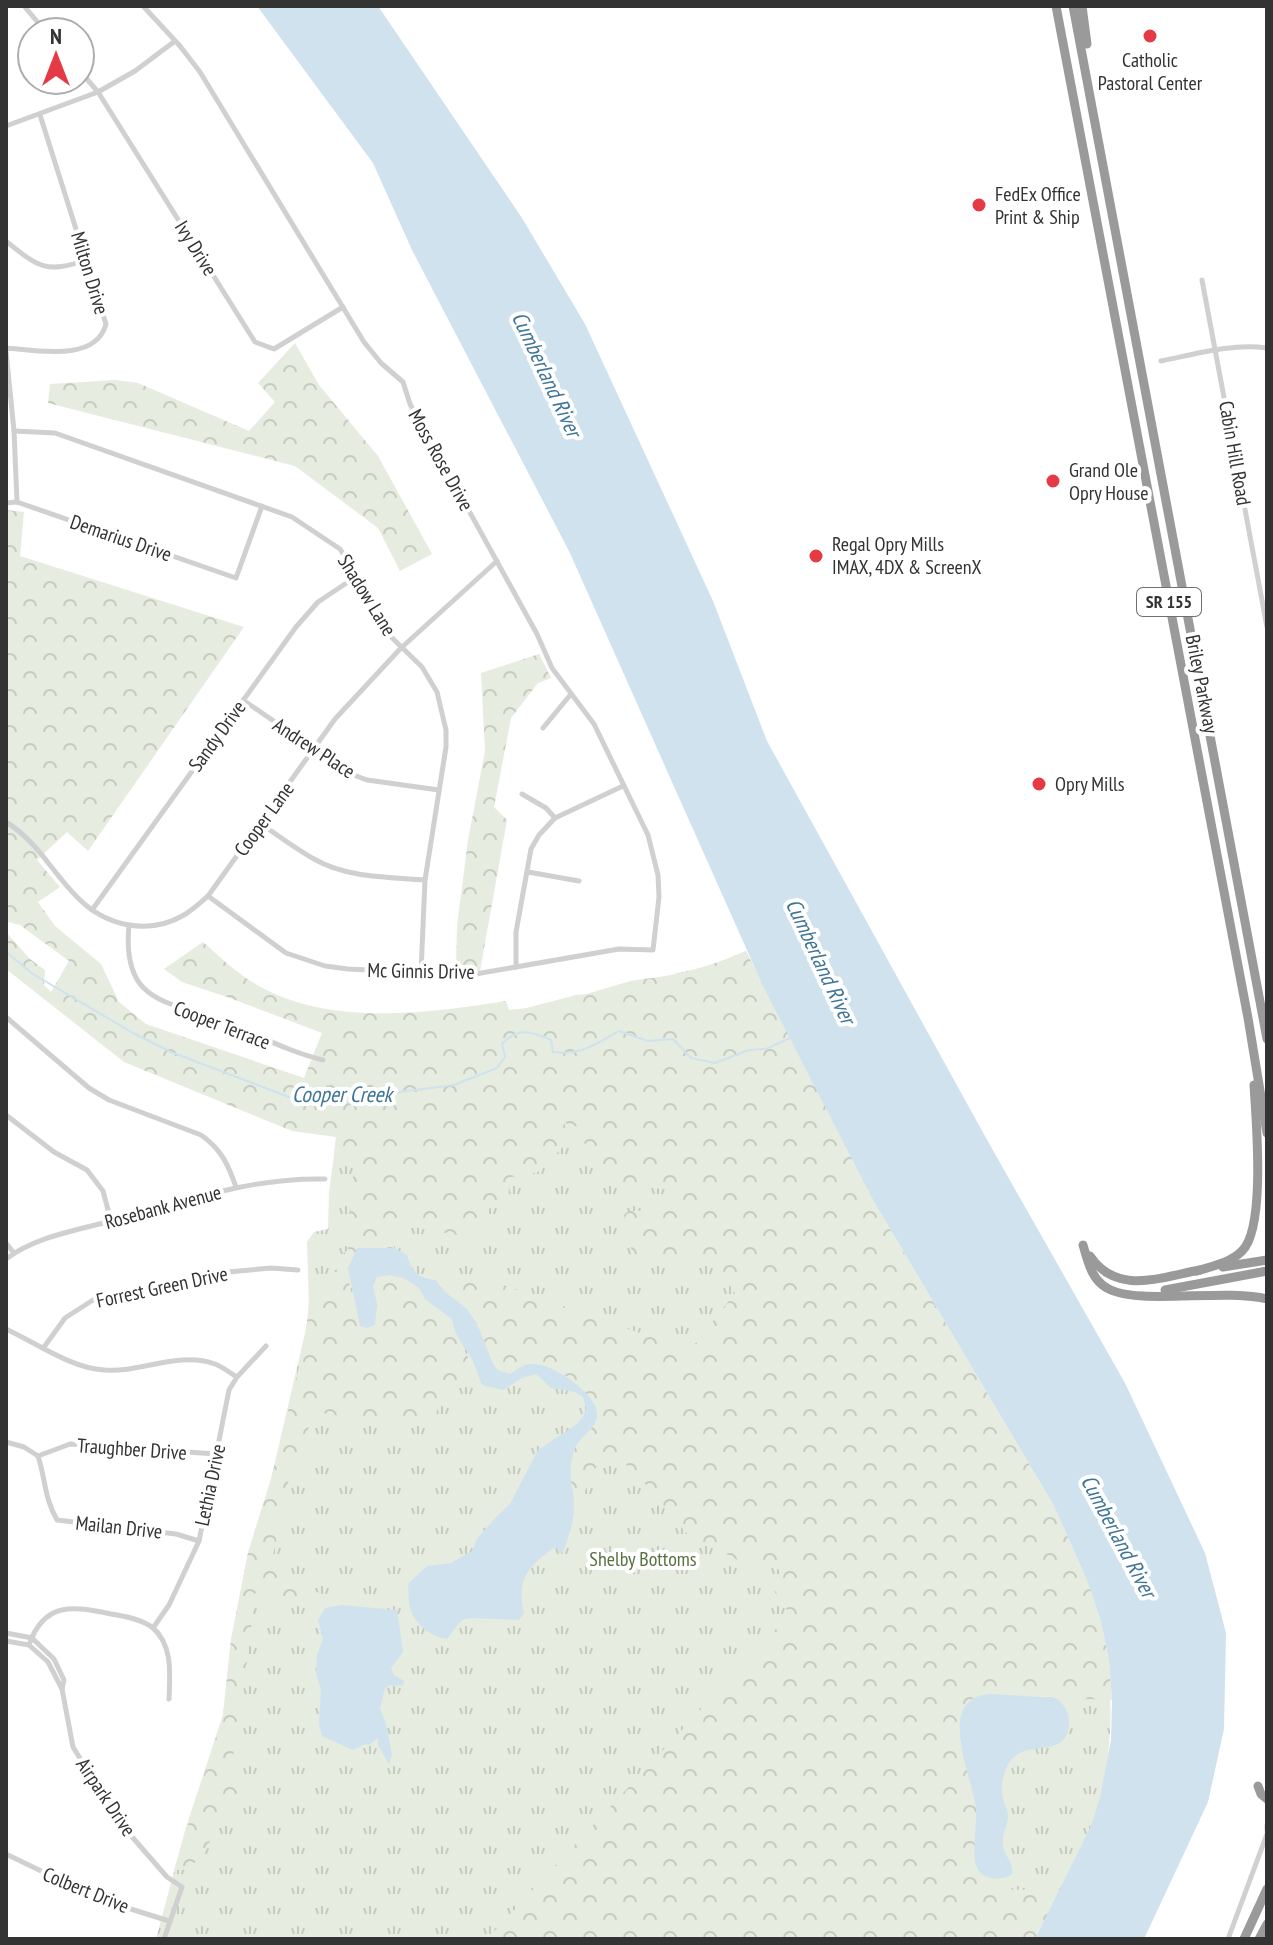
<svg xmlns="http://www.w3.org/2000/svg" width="1273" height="1945" font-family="'PT Sans Narrow',sans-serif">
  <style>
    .grass { fill: url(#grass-tufts) }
    .forest { fill: url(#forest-crowns) }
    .water { fill: #cfe2ee }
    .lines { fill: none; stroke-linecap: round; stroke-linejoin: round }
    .stream { stroke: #cfe2ee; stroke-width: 2 }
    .street { stroke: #d0d0d0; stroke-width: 5 }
    .highway { stroke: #9a9a9a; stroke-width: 9 }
    .poi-dot { fill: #e63946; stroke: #fff; stroke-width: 3 }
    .labels { text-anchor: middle; stroke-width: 8; stroke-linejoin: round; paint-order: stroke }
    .shield { fill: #fff; stroke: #707070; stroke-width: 2 }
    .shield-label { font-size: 18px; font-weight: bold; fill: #333 }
    .poi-label { font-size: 20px; fill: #333; stroke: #fff; text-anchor: start }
    .street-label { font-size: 20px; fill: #333; stroke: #fff }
    .park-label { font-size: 20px; fill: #56703f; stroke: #fff }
    .water-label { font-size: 22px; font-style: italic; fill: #3f7597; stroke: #fff }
  </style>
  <defs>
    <pattern id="grass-tufts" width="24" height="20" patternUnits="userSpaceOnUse" patternTransform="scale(2)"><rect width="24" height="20" fill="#e6ecdf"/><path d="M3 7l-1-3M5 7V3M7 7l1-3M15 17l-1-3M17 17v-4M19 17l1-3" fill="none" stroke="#c6cbc0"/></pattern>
    <pattern id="forest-crowns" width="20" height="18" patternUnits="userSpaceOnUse" patternTransform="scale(2)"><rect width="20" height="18" fill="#e6ecdf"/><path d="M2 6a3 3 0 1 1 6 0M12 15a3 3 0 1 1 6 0" fill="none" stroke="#c6cbc0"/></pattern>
  </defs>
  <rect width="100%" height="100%" fill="#fff"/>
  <path class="grass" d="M746,951L873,1200L1089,1585C1114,1664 1120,1744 1092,1824C1077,1864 1054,1901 1035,1939H156L186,1827L223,1715L231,1640L248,1553L271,1479L306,1329L309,1305L307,1242L314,1232L328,1229L329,1192L337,1133L481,1012L523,1009L576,995L589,994L629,982L671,975L712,965Z"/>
  <g class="forest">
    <polygon points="295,343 319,385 378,456 432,554 400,571 378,528 295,466 48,403 50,384 116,380 138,383 249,431 275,402 258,383"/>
    <path d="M6,510L24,512L20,556L244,627L88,851L67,832L37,860L60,887L38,902L55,926L101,964L119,1002L146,1024L304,1078L322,1033L230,998L182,982L164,969L203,942C217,954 230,967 246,978C319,1028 423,1014 506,1001L509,1010C551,1007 591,992 631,981C645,978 660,978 674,975C699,969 723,961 746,951L873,1200L1054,1506L1089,1585L1101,1622L1109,1661L1112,1700L984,1695L974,1697L964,1709L959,1729V1743L972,1783L976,1810V1865L988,1888L1059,1892L1035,1939H487L790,1614L774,1591L781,1579V1572L773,1565L756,1570L685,1532L654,1493L612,1450H606C593,1467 589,1492 574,1506L569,1477L572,1455L581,1436L590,1431L597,1414C591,1404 584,1389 575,1382C555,1367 531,1361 510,1374L497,1370C486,1351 483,1329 468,1311C457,1298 447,1298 436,1280L452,1277L487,1279L682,1348L696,1343L735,1293L711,1258L640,1260L632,1253L624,1215L628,1211L674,1210L667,1189L616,1186L600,1182L578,1127L565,1123L566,1144L538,1172L507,1178L509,1191L504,1200L487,1210L488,1225L478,1239L397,1224L394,1248H358L349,1282L358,1321L377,1304L373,1286L377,1277L390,1275L406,1279L419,1288L425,1299L452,1319C457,1342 473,1363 482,1385L443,1390L432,1427L325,1414L318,1398L311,1399L306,1457L293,1459L272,1561L294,1585L323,1594V1603L290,1605L278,1596L255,1593L238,1736L231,1763L243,1787L220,1812L207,1849L188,1870H174L223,1715L231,1640L248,1553L271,1479L299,1367L308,1317L309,1297H325L332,1285L326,1274L337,1269L334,1260L348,1250L354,1163L334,1155L336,1137L292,1131L124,1062L6,969V932L30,959L45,970L44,985L51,992L69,961L20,925L9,922L6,926Z"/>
    <polygon points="539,654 551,678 538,683 511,718 494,807 507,820 480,971 456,969 457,926 468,840 485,751 481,673"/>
  </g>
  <g class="water">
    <polygon points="257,6 378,6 522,218 585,324 713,601 767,741 986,1138 1125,1383 1205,1553 1226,1633 1224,1729 1208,1802 1144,1939 1035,1939 1091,1826 1100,1797 1111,1740 1112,1700 1109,1661 1101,1622 1089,1585 1054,1506 873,1200 763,986 569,551 412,250 373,163"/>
    <path d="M357,1248H394L407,1255C412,1272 417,1278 436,1280C447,1298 457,1298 468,1311C483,1329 485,1351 497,1370L510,1374C516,1370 524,1364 532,1364C552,1363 595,1392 597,1413C598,1430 578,1435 573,1453C567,1477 574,1486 574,1508C574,1524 567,1540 562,1555L555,1547C529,1566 516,1578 524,1613L519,1620C509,1620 470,1617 465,1619C458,1622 452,1633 447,1639C432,1637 417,1626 411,1611C408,1604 409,1592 408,1584L427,1566L451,1563L472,1551L477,1539L496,1517L510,1504L538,1450L577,1424L583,1417L586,1408L583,1397L575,1392L551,1388L536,1374L522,1378L503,1390L482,1385C478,1375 475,1363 469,1354C460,1342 455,1335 452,1319L425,1299L419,1288L406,1279L390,1275L377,1277L373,1286L377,1304L375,1325L367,1328L360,1326L348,1268Z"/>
    <polygon points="341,1605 397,1610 403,1652 391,1668 394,1675 404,1681 403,1686 390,1685 385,1688 380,1708 386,1724 392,1755 389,1764 378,1745 378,1738 369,1745 365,1744 353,1750 322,1736 319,1724 321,1690 316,1673 317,1655 323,1639 318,1620 325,1608"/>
    <path d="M991,1694L1056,1698C1065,1705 1069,1712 1069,1724C1067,1761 1025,1737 1009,1763C1003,1773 1000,1787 1003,1799C1004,1805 1008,1808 1008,1816C1008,1826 1001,1835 1003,1846C1005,1857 1014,1863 1012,1874C1001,1882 980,1880 976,1865C972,1855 977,1823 976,1809C973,1778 933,1697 991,1694Z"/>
  </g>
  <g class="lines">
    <path class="stream" d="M6,952L33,974L133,1033L171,1052L289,1097L338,1095L381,1098L400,1092L454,1085L497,1068L505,1057L502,1044C517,1027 532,1031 551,1040L553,1052C580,1056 596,1044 619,1031L648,1041L673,1039L691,1058L715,1063L749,1050L766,1049L790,1038"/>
    <g class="street">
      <polyline points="24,6 46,32"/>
      <polyline points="143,6 180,46 200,72 364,342 381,363 403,382 410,404 537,634 552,668 594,724 648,835 658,875 659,897 653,950 619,949 470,975 348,969 325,966 286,953 208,896"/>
      <polyline points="80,71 98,92 255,342 274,349 343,307"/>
      <polyline points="6,126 98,92 135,71 175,41"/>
      <path d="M6,241C38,267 46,274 86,260"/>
      <polyline points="1202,280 1267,627"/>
      <path d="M6,348C35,350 96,363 106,324L40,115"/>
      <polyline points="6,351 14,431 17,502"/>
      <path d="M1161,361C1196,354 1232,343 1267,348"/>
      <polyline points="14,431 55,433 292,517 340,549 371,597 383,629 422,667 437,692 446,730 446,747 425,880 421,972"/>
      <polyline points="6,503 17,502 236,578 262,506"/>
      <polyline points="243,700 351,774 367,780 439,790"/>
      <polyline points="543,728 571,694"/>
      <polyline points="522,794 546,808 555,818"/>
      <path d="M6,822C37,841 52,872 77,897C105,926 148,936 184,915C193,910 201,902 208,896L335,719L401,648L497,561"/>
      <path d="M261,824C279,836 296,849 314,859C347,878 388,877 425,880"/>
      <polyline points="528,872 579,881"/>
      <polyline points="92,910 296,627 318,602 357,576"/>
      <path d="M129,925C121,1008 172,1000 230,1024C262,1037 290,1052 323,1060"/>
      <polyline points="516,967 516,932 531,849 539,835 555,818 623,786"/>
      <path d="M6,1017L89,1088L109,1100L201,1135C221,1149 228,1164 236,1187"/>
      <polyline points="6,1115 54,1152 87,1170 103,1191 111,1221"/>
      <polyline points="6,1243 14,1253"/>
      <path d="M6,1259C36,1236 79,1230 115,1220C185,1201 253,1177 325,1179"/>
      <path d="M6,1329C36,1343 71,1368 104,1370C141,1373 178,1351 215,1364C223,1367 230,1373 237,1377"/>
      <polyline points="44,1347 65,1318 93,1300 228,1272 271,1268 298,1270"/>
      <polyline points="6,1442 24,1447 38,1456 70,1444 216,1454"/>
      <path d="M38,1456C46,1481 44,1497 57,1520L176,1534L199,1541"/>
      <polyline points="153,1628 169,1605 199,1541 229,1390 237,1377 266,1346"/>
      <polyline points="6,1633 32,1638 54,1659 64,1680 62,1689 73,1747 120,1823 167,1877 182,1887 164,1939"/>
      <polyline points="6,1641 29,1645 48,1662 62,1689"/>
      <path d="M29,1645C44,1601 74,1606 111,1614C124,1616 142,1619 153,1628C173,1645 170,1675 169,1699"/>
      <polyline points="1267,1825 1267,1830"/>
      <polyline points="6,1854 99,1899 169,1921"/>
      <polyline points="1228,1939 1267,1834"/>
    </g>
    <g class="highway">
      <polyline points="1056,6 1248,1018 1267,1133"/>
      <polyline points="1073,6 1267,1039"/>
      <polyline points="1082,6 1087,44"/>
      <path d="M1083,1245C1088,1261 1091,1279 1107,1288C1137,1306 1224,1288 1267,1299"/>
      <path d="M1090,1256C1117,1296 1161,1277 1200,1270"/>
      <polyline points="1223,1267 1267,1260"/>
      <path d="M1197,1271C1213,1266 1230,1263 1242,1251C1266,1228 1256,1119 1254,1085"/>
      <polyline points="1165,1290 1267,1271"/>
      <polyline points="1258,1786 1261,1794 1267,1799"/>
      <polyline points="1244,1939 1267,1889"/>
      <polyline points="1259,1939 1267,1924"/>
    </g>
  </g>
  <g class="poi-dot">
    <circle cx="1150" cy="36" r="8"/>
    <circle cx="979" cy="205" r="8"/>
    <circle cx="1053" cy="481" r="8"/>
    <circle cx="816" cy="556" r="8"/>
    <circle cx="1039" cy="784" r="8"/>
  </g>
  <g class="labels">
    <rect class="shield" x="1137" y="588" width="64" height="28" rx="6"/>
    <g class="shield-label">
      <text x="1169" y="608">SR 155</text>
    </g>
    <g class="poi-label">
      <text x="1150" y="67" text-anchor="middle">Catholic<tspan x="1150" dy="23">Pastoral Center</tspan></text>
      <text x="995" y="201">FedEx Office<tspan x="995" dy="23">Print &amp; Ship</tspan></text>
      <text x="1069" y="477">Grand Ole<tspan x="1069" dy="23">Opry House</tspan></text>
      <text x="832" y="551">Regal Opry Mills<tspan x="832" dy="23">IMAX, 4DX &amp; ScreenX</tspan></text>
      <text x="1055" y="791">Opry Mills</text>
    </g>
    <g class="street-label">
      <text transform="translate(196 248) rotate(58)" y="7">Ivy Drive</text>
      <text transform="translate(90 273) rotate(73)" y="7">Milton Drive</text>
      <text transform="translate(1235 453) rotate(80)" y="7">Cabin Hill Road</text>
      <text transform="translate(441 460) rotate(61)" y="7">Moss Rose Drive</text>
      <text transform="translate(121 538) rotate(19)" y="7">Demarius Drive</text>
      <text transform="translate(367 595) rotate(58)" y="7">Shadow Lane</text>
      <text transform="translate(1202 684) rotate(79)" y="7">Briley Parkway</text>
      <text transform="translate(217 736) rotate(-54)" y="7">Sandy Drive</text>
      <text transform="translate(314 748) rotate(33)" y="7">Andrew Place</text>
      <text transform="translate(264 819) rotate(-54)" y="7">Cooper Lane</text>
      <text transform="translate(421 971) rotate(1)" y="7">Mc Ginnis Drive</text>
      <text transform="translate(222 1025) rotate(21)" y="7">Cooper Terrace</text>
      <text transform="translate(163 1207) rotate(-15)" y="7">Rosebank Avenue</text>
      <text transform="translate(162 1287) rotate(-12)" y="7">Forrest Green Drive</text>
      <text transform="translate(132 1449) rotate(4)" y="7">Traughber Drive</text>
      <text transform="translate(210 1485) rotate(-78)" y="7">Lethia Drive</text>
      <text transform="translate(119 1527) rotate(6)" y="7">Mailan Drive</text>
      <text transform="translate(106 1797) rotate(56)" y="7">Airpark Drive</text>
      <text transform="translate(86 1890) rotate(22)" y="7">Colbert Drive</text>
    </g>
    <g class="park-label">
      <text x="643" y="1566">Shelby Bottoms</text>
    </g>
    <g class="water-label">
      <text transform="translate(547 374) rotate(65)" y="8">Cumberland River</text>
      <text transform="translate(821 961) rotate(65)" y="8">Cumberland River</text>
      <text x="342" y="1102">Cooper Creek</text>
      <text transform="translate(1119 1536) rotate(62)" y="8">Cumberland River</text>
    </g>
  </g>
  <rect width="1273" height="1945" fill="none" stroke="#333333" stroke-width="16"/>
  <g transform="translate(56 56)"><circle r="38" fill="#ffffff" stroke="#adadad" stroke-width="2"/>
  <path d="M0-6L14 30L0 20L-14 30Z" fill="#e63946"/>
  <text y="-12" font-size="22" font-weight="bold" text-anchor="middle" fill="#333333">N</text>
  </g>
</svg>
